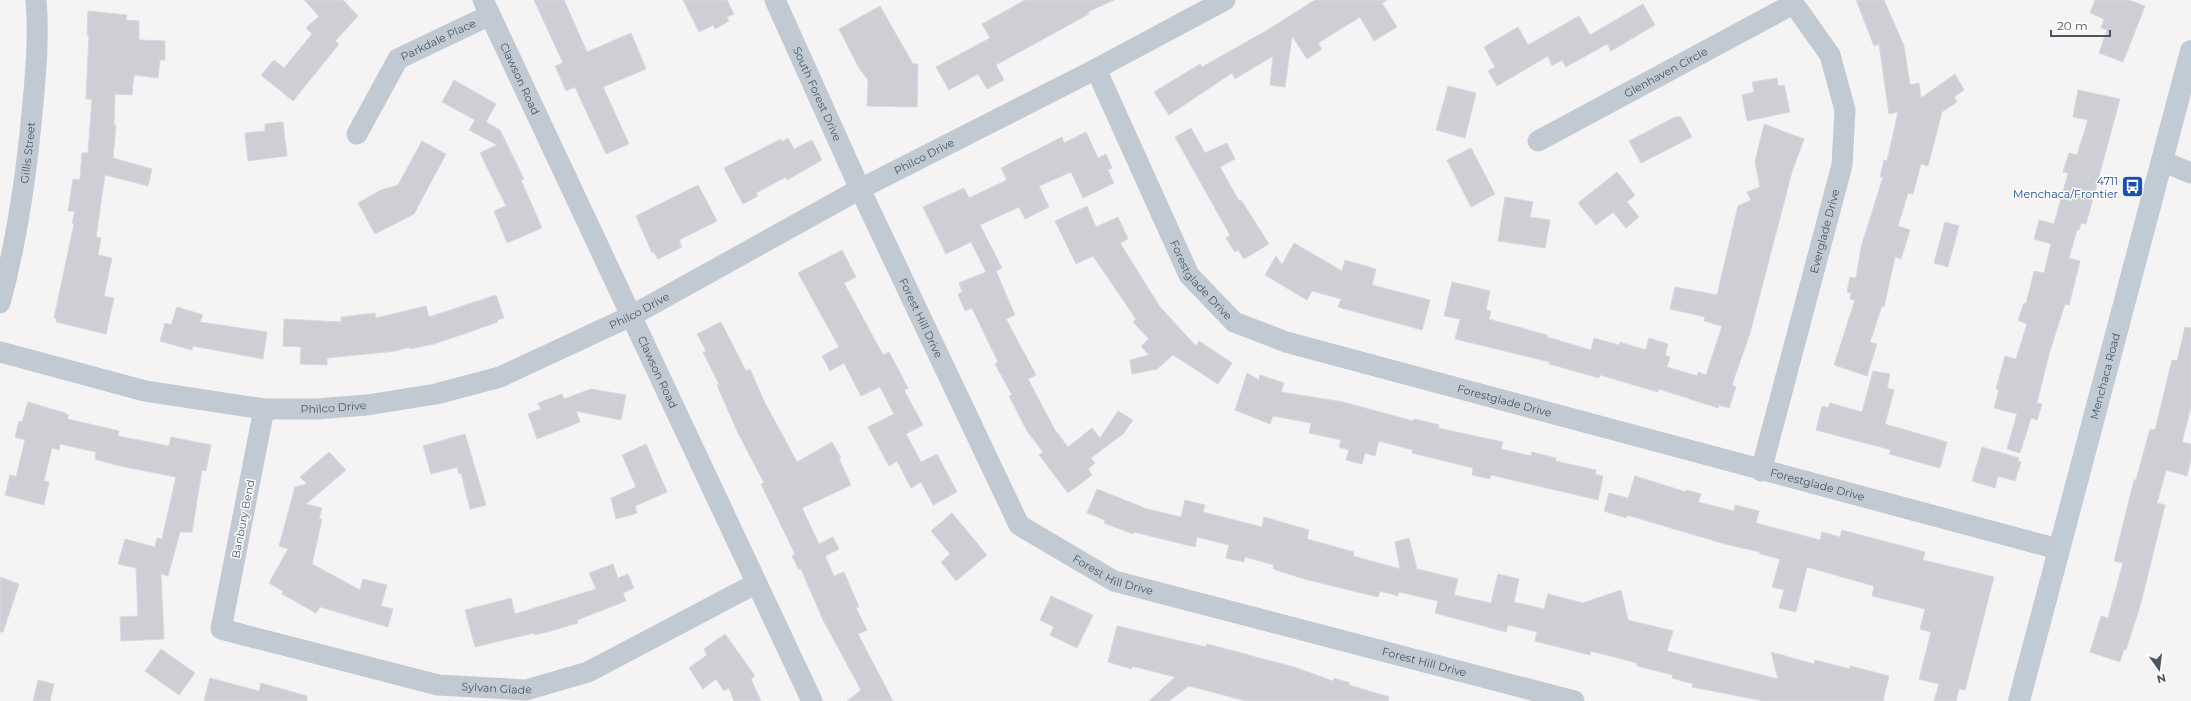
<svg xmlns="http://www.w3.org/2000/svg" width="2191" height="701" font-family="Montserrat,sans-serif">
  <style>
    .building { fill: #cdcfd5; stroke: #d7d9de }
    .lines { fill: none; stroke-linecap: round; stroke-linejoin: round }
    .street { stroke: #c1cad2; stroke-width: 21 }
    .secondary { stroke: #c1cbd6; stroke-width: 22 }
    .labels { text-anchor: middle; stroke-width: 3; stroke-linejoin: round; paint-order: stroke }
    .street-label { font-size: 11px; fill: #4a5661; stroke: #fff }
    .transit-label { font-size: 11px; fill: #164399; stroke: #fff; text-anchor: end }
  </style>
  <rect width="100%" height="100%" fill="#f5f3f3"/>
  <g class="building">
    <polygon points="304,0 343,0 358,16 335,41 339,44 293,101 261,75 274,60 284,68 312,34 306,28 319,16"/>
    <polygon points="534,0 564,0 587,52 631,33 646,69 603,87 629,144 606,154 575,87 566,91 555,66 563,63"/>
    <polygon points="683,0 727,0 734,14 727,17 729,21 715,29 713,25 699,32"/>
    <polygon points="1025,0 1114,0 1088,12 1089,14 996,65 1004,80 987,89 978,74 949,90 936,67 990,38 982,24"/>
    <polygon points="1315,0 1387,0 1382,3 1397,27 1374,41 1360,17 1318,43 1322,49 1307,59 1292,36 1285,87 1270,85 1273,56 1235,79 1232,73 1169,115 1154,92 1200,64 1202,67 1264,32"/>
    <polygon points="1856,0 1884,0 1904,46 1910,85 1919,83 1921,98 1955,74 1964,90 1954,97 1957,102 1942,112 1928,166 1921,164 1913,194 1908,193 1898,226 1910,230 1901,259 1895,257 1884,307 1882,306 1870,342 1877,344 1867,376 1834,365 1855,300 1850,299 1851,293 1847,292 1850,277 1856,278 1861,247 1883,177 1880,177 1884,160 1887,161 1898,112 1889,114 1879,44 1874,46"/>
    <polygon points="2095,0 2129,0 2145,6 2123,62 2099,53 2107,30 2101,28 2104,19 2090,13"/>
    <polygon points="1643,4 1655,25 1611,51 1607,44 1566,67 1562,60 1552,66 1548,56 1497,86 1488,71 1495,67 1484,47 1518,27 1528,45 1579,16 1590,35"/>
    <polygon points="880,6 913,64 918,64 917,107 867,106 868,80 859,68 839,29"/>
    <polygon points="88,11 127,15 126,20 139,21 139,40 165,41 165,60 160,60 158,78 134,75 132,95 115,94 114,125 116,125 113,158 152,169 148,186 105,175 96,237 101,238 98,255 112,258 104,296 114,298 106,334 56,322 57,319 54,318 74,224 72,223 75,211 68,211 73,179 80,180 82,153 88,153 92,99 86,99 89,35 87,35"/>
    <polygon points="1777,78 1778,86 1784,85 1790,112 1747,121 1742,95 1754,92 1752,82"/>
    <polygon points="454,80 496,104 486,122 500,130 524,179 521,180 542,228 507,243 494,211 506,206 480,153 497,145 469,130 475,120 442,102"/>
    <polygon points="1448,86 1476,93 1465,138 1436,130"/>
    <polygon points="2078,90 2120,99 2086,224 2081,223 2079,230 2077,230 2069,258 2080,261 2069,305 2065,304 2049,354 2037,403 2042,404 2037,420 2031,418 2020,453 2007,449 2017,414 1994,408 1999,390 1996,389 2005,356 2016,359 2027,324 2018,320 2024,303 2026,304 2034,271 2044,273 2051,244 2034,239 2039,220 2054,224 2068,173 2063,172 2069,153 2077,155 2088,120 2073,117"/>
    <polygon points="1675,117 1681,117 1692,137 1641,163 1629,141"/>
    <polygon points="283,122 287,156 248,161 245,133 265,131 265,124"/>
    <polygon points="1764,124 1804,139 1792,172 1750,333 1732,385 1736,387 1729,408 1719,405 1718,408 1659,389 1658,392 1600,375 1599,378 1549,364 1550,362 1455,339 1460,319 1444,316 1452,282 1490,291 1486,310 1491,311 1489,319 1547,335 1547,337 1591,350 1594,338 1619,345 1620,342 1646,350 1649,338 1668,344 1665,355 1670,357 1667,367 1697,376 1698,372 1706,375 1722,326 1704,321 1705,317 1670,309 1675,287 1717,295 1738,206 1751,200 1747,192 1760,187 1755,162"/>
    <polygon points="1191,128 1205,153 1227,143 1235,159 1220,167 1239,201 1241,200 1269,244 1244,259 1238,250 1235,252 1226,238 1230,235 1175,137"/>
    <polygon points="1086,132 1098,158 1106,154 1112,168 1108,170 1114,183 1083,198 1071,172 1039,186 1049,207 1025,219 1019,207 980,225 1002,268 996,271 1015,315 1006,319 1036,375 1028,379 1055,430 1068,447 1092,428 1100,438 1118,411 1133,420 1123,434 1091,458 1095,463 1088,469 1092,475 1068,493 1039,455 1043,452 1027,431 1009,396 1012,395 995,364 998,362 972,308 965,311 958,294 962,292 959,283 986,272 971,242 946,254 923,207 964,188 969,198 1007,180 1001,168 1062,137 1064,143"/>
    <polygon points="788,138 794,149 812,140 822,160 787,180 786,177 756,193 758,196 743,204 724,168 781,139 782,142"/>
    <polygon points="422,141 446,154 414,214 375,234 358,203 381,190 398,185"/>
    <polygon points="1471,148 1495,194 1471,207 1447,160"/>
    <polygon points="1617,172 1635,195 1627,202 1639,217 1626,228 1613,212 1596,225 1578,203"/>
    <polygon points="698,185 717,221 679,240 682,247 658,259 653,251 652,253 636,216"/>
    <polygon points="1505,197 1533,202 1530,217 1550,220 1545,248 1498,241"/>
    <polygon points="1087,206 1096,227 1118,217 1128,239 1120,243 1160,307 1196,346 1199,341 1232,363 1218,384 1173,355 1157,369 1132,374 1130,360 1149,355 1141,346 1149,339 1133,322 1136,319 1093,256 1076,264 1055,221"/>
    <polygon points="1945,222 1959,226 1948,267 1934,263"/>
    <polygon points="1294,243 1342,271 1345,260 1376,269 1372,285 1430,300 1422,330 1338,307 1341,299 1312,291 1307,300 1265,275 1276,256 1282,265"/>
    <polygon points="842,250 856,277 844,283 883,355 889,352 908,388 904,390 923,425 906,434 921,462 937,454 957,492 933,505 921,482 911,488 897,461 889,466 868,427 894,414 880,387 861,396 844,363 830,371 822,356 839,347 798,273"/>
    <polygon points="496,295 504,318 497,320 498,322 434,344 410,349 409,347 396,351 327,358 327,365 300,364 301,347 283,346 284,319 341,322 341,317 375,313 376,318 426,306 429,317"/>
    <polygon points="177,307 203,315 200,322 267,332 263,359 193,346 192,350 160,341 165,323 171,325"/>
    <polygon points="721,322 746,371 750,369 765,403 797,462 832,442 841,458 839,459 851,485 802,508 819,544 833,537 839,549 825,556 834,576 844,572 859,607 856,608 867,630 858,634 893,701 847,701 861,690 823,620 801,569 799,570 792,556 795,554 761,484 764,483 737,431 717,385 719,384 703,352 706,351 697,334"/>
    <polygon points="2185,327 2191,328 2191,407 2182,442 2191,444 2191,460 2187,476 2166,470 2157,503 2165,505 2141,603 2126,650 2124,649 2120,662 2090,652 2101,616 2108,618 2123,563 2114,561 2134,480 2136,480 2150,429 2155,430 2172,360 2177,361"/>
    <polygon points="1873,371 1890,374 1887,388 1894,390 1885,424 1947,442 1940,468 1889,454 1891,450 1816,430 1822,406 1828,408 1830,403 1862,412"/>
    <polygon points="1247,373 1259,380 1260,375 1284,383 1281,392 1343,402 1413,421 1414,419 1424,421 1439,425 1438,428 1503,442 1501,449 1531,456 1532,452 1556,458 1555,461 1596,470 1595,474 1603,476 1598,500 1491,475 1490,479 1472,475 1473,468 1412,453 1413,450 1379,441 1375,456 1365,453 1362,464 1346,460 1349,450 1339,447 1341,440 1309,433 1311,423 1273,416 1270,424 1235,410"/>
    <polygon points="591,389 626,395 621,420 576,411 580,422 537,439 528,414 541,409 538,403 562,394 564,399"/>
    <polygon points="28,402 65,413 68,415 68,419 119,431 118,436 169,446 171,437 211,445 206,471 202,470 192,532 180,532 168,576 161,574 164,639 121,641 120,617 138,616 136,568 118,564 125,539 155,547 157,538 162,539 176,477 120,466 95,459 96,452 60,444 59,450 52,448 44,481 49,482 44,505 5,495 10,475 16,477 25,440 15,437 19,421 22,422"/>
    <polygon points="465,434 486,505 470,509 461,473 459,474 457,467 431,474 423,446"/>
    <polygon points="646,444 667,492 635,506 637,513 616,519 611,498 636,487 622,455"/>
    <polygon points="1982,447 2019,458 2018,461 2021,462 2015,481 1998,476 1995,488 1972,481"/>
    <polygon points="329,452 346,470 306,504 322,508 319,519 322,519 312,564 360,590 363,579 387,585 381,606 393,609 388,627 320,607 316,613 282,594 283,591 269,583 288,549 279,546 295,487 307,484 300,477"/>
    <polygon points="1635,476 1686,492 1686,490 1701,494 1698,502 1734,511 1735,505 1759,511 1756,523 1820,540 1822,532 1840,537 1842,530 1925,552 1923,560 1994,577 1965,690 1959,689 1956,701 1934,701 1939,684 1919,679 1931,632 1920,629 1925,609 1872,596 1874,586 1807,567 1796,612 1779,608 1784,590 1772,587 1780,559 1760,554 1760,552 1725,544 1627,515 1626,518 1604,511 1609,493 1628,498"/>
    <polygon points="1097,489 1147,509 1181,517 1185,500 1205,505 1203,512 1262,527 1264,517 1309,530 1307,539 1354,552 1353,556 1400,569 1395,542 1409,538 1417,569 1458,579 1454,595 1491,603 1498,574 1519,579 1514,602 1544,609 1548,594 1583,603 1621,590 1628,620 1673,631 1667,651 1778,679 1771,652 1814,664 1815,660 1849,669 1850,666 1889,676 1883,701 1764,701 1692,687 1693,684 1672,678 1673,675 1637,666 1637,663 1591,651 1590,655 1535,641 1537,632 1508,625 1506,632 1435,613 1438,601 1399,592 1398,596 1380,591 1378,597 1308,580 1273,569 1274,565 1245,557 1244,562 1226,558 1229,545 1197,537 1195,547 1134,532 1133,534 1104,523 1105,520 1087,513"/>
    <polygon points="952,513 987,555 956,581 941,562 950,554 931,531"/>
    <polygon points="613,564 618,578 628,574 634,588 623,593 626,601 577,620 578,623 551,631 534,635 534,633 475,647 465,610 511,598 515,614 596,589 589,573"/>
    <polygon points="0,577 19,584 3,632 0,632"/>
    <polygon points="1051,596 1093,615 1077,648 1050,635 1054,627 1040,620"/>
    <polygon points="1117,626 1206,647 1207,644 1294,667 1333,681 1334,678 1350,683 1349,685 1389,697 1388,701 1246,701 1189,686 1169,701 1149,701 1175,677 1132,666 1132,669 1108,662"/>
    <polygon points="725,634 755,676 751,679 761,701 734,701 729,688 724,691 716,679 703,689 689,668 707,655 704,649"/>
    <polygon points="161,649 195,673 179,695 145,671"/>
    <polygon points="210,678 259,691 261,683 307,696 307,701 204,701"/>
    <polygon points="38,680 54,684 50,701 33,701"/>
  </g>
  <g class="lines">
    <g class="street">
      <path id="s1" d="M483,0L812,701"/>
      <path id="s2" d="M775,0L860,189L1019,525L1114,581L1574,701"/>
      <path id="s3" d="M1096,69L1189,275L1234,322L1286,342L2058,549"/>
      <path id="s4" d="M357,134L398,59L490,15"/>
      <path id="s5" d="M1538,141L1793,4"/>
      <polyline points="2162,161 2191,173"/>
      <path id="s6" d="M0,303C18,237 27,171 33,103C36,69 39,34 36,0"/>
      <path id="s7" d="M0,352L145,391L264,409H317L367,405L436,394L500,377L631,316L860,189L1096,69L1225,0"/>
      <path id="s8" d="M264,409L221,629L438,685L526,690L588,672L755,584"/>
      <path id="s9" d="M1761,471L1842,165L1845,110L1830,55L1791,0"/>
    </g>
    <path class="secondary" id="s10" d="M2019,701L2191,51"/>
  </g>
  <defs>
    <symbol id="bus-square" viewBox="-11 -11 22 22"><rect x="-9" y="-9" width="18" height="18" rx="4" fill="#1a4fb4" stroke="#fff"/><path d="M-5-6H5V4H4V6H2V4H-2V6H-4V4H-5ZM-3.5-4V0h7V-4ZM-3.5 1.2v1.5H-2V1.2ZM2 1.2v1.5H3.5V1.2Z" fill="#fff"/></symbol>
  </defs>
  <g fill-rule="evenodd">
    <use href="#bus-square" x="2120" y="174" width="25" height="25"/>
  </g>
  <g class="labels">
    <g class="street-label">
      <text dy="4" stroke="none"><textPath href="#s4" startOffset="130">Parkdale Place</textPath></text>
      <text dy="4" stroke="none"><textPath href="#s5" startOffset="145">Glenhaven Circle</textPath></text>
      <text dy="4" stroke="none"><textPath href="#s1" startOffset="87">Clawson Road</textPath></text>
      <text dy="4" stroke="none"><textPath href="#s2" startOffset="103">South Forest Drive</textPath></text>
      <text dy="4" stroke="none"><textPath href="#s6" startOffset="153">Gillis Street</textPath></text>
      <text dy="4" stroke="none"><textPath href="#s7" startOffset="988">Philco Drive</textPath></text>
      <text dy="4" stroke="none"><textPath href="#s9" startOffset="248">Everglade Drive</textPath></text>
      <text dy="4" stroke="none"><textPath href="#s3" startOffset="237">Forestglade Drive</textPath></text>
      <text dy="4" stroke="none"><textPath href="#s7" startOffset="664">Philco Drive</textPath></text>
      <text dy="4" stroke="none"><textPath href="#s2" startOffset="350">Forest Hill Drive</textPath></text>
      <text dy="4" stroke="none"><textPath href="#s1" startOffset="411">Clawson Road</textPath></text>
      <text dy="4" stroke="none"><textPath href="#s10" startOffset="336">Menchaca Road</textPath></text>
      <text dy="4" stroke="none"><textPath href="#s3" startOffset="573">Forestglade Drive</textPath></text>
      <text dy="4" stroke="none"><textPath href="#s7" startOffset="340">Philco Drive</textPath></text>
      <text dy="4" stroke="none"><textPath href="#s3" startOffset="897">Forestglade Drive</textPath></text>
      <text transform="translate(243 519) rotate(-79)" y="4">Banbury Bend</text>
      <text dy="4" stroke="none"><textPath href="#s2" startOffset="686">Forest Hill Drive</textPath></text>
      <text dy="4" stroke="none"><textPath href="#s2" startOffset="1010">Forest Hill Drive</textPath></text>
      <text dy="4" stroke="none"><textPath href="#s8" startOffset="507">Sylvan Glade</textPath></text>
    </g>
    <g class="transit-label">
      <text x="2118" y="185">4711<tspan x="2118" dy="13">Menchaca/Frontier</tspan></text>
    </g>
  </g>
  <g transform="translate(2159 669) rotate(166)" stroke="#ffffff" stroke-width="3" paint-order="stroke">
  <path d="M0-3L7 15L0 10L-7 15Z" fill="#4a5661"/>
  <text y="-6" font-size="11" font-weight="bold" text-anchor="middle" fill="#4a5661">N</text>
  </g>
  <path d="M2051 30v6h59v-6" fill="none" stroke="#4a5661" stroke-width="2"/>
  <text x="2057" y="30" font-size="12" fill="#4a5661" stroke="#ffffff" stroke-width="3" paint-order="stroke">20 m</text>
</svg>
